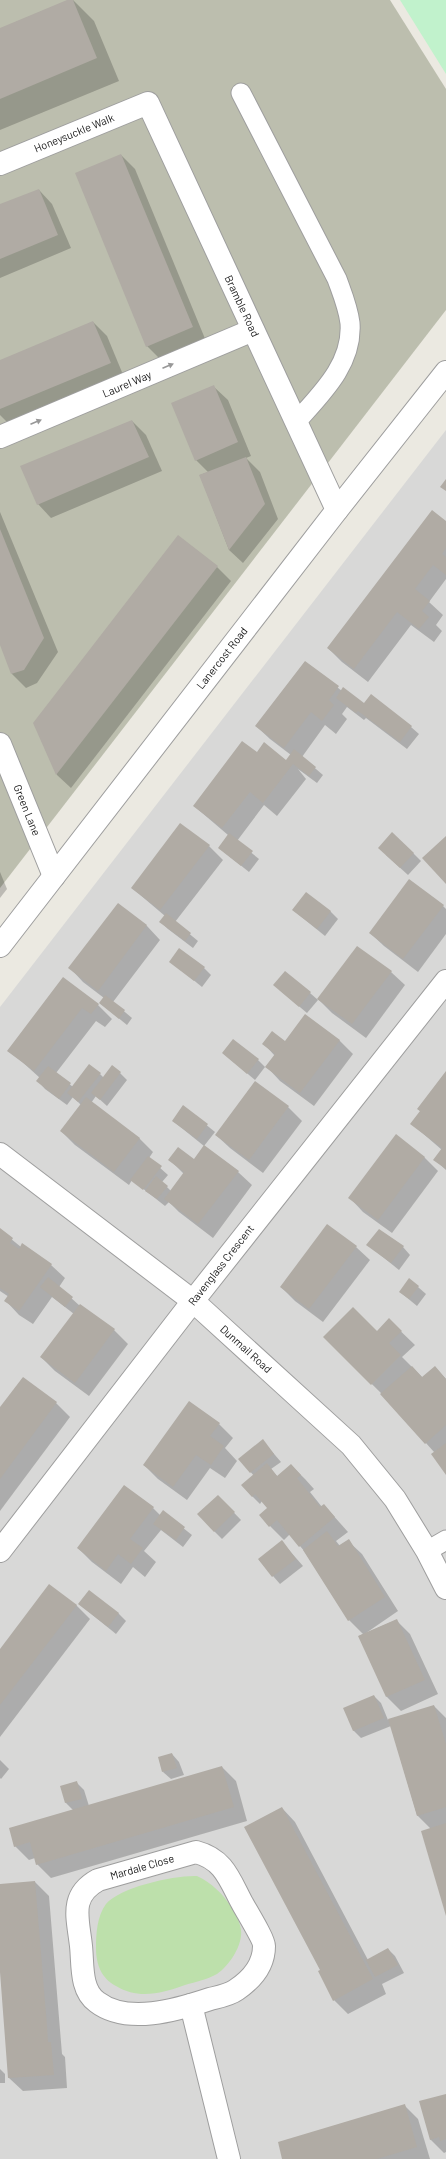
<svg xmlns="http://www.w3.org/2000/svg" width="446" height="2159" font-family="Barlow,sans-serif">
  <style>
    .residential { fill: #d8d8d7 }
    .construction { fill: #bcbeae }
    .grass { fill: #bde0ab }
    .park { fill: #c1f2cc }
    .shadow { fill: #0003 }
    .building { fill: #b0aba4 }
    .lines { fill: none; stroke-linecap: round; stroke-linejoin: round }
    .service-casing { stroke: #9e9e9e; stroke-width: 21 }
    .minor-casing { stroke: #9e9e9e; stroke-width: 24 }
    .service { stroke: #fff; stroke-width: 19 }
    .minor { stroke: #fff; stroke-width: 22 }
    .oneway { fill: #989898 }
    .labels { text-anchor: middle; stroke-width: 3; stroke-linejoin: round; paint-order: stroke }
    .street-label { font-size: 11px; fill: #1a1a1a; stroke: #fff }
  </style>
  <rect width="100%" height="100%" fill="#ebe9e1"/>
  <polygon class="residential" points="446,430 446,2159 0,2159 0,1007"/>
  <polygon class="construction" points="0,0 390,0 446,89 446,310 0,888"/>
  <path class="grass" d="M197,1876C212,1883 223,1894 232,1908C236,1915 240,1922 241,1930C243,1945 229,1966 217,1974C208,1979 196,1982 185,1985C162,1993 139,2000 116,1986C101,1978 96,1964 96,1948C96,1934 97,1916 106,1904C120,1887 175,1875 197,1876Z"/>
  <polygon class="park" points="400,0 446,0 446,74"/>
  <g class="shadow">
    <polygon points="69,0 73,0 94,21 119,81 0,130 0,29"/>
    <polygon points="121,155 135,169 206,341 161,360 147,346"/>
    <polygon points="39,190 52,204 71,248 0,278 0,206"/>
    <polygon points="93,322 107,336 124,377 10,425 0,415 0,362"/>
    <polygon points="214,387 228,400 251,456 246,458 260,472 278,519 243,563 229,550 200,475 208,472 196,460"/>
    <polygon points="132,421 146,435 162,471 51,518 38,504"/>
    <polygon points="0,512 58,652 37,683 26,688 12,674 0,643"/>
    <polygon points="446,522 446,579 429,602 443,615 436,625 442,631 434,642 411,625 368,682 342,662 328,648"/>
    <polygon points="179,537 217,567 231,581 71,788 57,775 35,723"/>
    <polygon points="305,662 342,691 364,704 411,727 419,734 407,749 366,718 364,720 347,707 342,714 347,719 336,734 325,725 302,757 323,775 317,783 298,769 306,779 277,816 264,805 237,841 259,859 249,872 219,848 228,835 194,806 257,753 287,761 291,755 270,739 256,726"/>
    <polygon points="209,846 223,860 175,922 198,941 193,948 168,929 161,922 165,916 132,888"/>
    <polygon points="413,853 421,861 408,875 386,855"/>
    <polygon points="0,872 7,889 0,898"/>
    <polygon points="118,904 147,926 160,940 113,1002 132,1018 127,1025 100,1003 104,998 83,982 70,968"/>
    <polygon points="443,906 446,909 446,934 418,972 384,946 370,933"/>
    <polygon points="293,910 330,911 338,919 325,936"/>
    <polygon points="170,961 204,968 211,975 202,987"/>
    <polygon points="391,972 405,985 366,1038 332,1013 318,999"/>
    <polygon points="63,979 98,1005 112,1019 105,1027 96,1021 56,1073 73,1087 100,1074 104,1078 120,1073 127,1080 107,1106 96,1096 91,1103 139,1138 153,1152 149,1158 168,1175 162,1182 171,1191 184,1174 170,1160 194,1160 238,1172 252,1185 213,1238 179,1212 169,1202 165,1206 132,1180 129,1185 75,1145 61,1131 81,1105 73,1097 67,1105 45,1089 38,1081 40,1078 9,1050"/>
    <polygon points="282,992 310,993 318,1000 307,1013"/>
    <polygon points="339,1040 353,1054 314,1106 280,1081 267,1067 275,1056 264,1044"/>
    <polygon points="223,1053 258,1060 265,1067 255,1080"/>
    <polygon points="446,1073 446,1170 435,1160 442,1150 412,1124 421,1112 418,1109"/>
    <polygon points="255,1082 288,1107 302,1121 263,1173 230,1148 216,1135"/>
    <polygon points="183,1106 215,1132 204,1146 173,1121"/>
    <polygon points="396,1136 425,1158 438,1171 392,1233 363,1212 350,1198"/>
    <polygon points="0,1230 21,1247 51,1265 65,1278 59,1287 80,1306 114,1330 128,1344 89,1396 55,1371 41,1357 74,1314 52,1297 33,1324 19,1315 6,1301 9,1297 0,1291"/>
    <polygon points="368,1245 403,1247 410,1255 399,1270"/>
    <polygon points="356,1247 370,1260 323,1322 295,1301 281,1287"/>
    <polygon points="418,1287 426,1294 417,1306 400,1292"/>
    <polygon points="389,1320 415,1345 402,1357 423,1378 435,1367 446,1379 446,1473 434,1452 382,1394 324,1337 377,1332"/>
    <polygon points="23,1378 56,1403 70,1417 0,1511 0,1409"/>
    <polygon points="219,1424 233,1438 225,1448 237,1461 225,1478 210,1468 187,1500 158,1479 144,1465"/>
    <polygon points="263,1441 281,1462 271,1469 278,1477 291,1465 305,1479 314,1489 310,1492 322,1507 324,1505 348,1532 336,1541 340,1546 348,1541 362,1554 398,1611 366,1633 396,1620 410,1634 438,1694 401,1711 387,1697 359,1636 363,1634 349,1620 305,1552 290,1534 284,1540 270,1526 268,1508 262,1501 260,1504 252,1496 254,1476 240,1459"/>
    <polygon points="218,1496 241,1520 222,1539 214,1531"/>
    <polygon points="153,1508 160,1515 163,1512 192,1535 183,1547 161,1530 144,1551 156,1562 145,1577 133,1567 121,1584 92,1562 78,1548"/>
    <polygon points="282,1542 303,1566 280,1584 259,1560"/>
    <polygon points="79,1604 118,1613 126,1621 116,1634"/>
    <polygon points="76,1605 90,1619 0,1737 0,1650"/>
    <polygon points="374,1696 381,1703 388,1720 434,1706 446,1718 446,1914 431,1829 417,1815 391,1726 361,1738 353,1730"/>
    <polygon points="172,1754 179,1762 184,1775 171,1779 163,1772"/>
    <polygon points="0,1760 9,1769 1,1779 0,1778"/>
    <polygon points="222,1767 236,1781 247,1821 51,1878 37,1864 35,1858 29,1860 15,1846 73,1810 66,1803 61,1787 76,1782 84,1790 89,1806"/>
    <polygon points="282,1808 295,1822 368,1960 388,1949 395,1956 404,1973 382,1984 386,1994 348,2014 334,2000 321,1971"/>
    <polygon points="35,1882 49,1896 62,2054 65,2057 67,2088 23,2091 9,2078 0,1961 0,1885"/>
    <polygon points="0,2069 5,2074 5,2083 0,2083"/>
    <polygon points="446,2095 446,2152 444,2153 430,2139"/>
    <polygon points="405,2106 418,2119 430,2159 284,2159"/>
  </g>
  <g class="building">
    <polygon points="67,0 73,0 97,58 0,99 0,28"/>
    <polygon points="121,154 193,327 146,347 75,173"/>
    <polygon points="39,189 58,235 0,259 0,204"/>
    <polygon points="93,321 111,363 0,409 0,360"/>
    <polygon points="214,385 238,442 195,461 171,403"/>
    <polygon points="132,420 149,457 37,505 20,466"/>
    <polygon points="246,457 265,504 229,550 199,475"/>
    <polygon points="446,479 446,491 440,487"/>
    <polygon points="432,510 446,521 446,548 442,554 446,557 446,575 433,565 415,589 430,601 422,611 429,617 419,629 397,612 354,669 327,648"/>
    <polygon points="0,529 44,638 24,670 11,674 0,645"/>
    <polygon points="178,535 218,566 56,775 33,723"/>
    <polygon points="305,661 339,686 329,700 334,705 322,721 311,712 284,748 255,726"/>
    <polygon points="343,687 364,703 371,694 412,726 400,742 358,711 356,713 336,698"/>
    <polygon points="242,741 257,752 264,742 286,760 294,749 316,767 309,776 293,764 263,803 250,792 222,828 193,806"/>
    <polygon points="180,823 210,845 160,910 131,888"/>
    <polygon points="392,832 414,853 400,868 378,848"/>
    <polygon points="229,833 253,851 241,866 218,848"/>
    <polygon points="446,836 446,884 422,858"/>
    <polygon points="409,879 444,905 403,959 369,933"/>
    <polygon points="306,892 331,911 317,929 292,910"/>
    <polygon points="118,903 147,925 98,991 68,968"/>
    <polygon points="166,913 191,933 185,941 159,922"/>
    <polygon points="357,946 392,971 352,1024 317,999"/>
    <polygon points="179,948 205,967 194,981 169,962"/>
    <polygon points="285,971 311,992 299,1007 273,985"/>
    <polygon points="63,977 99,1004 91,1014 82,1008 34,1071 7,1051"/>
    <polygon points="105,995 125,1010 119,1019 99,1003"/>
    <polygon points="305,1014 340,1040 300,1093 265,1067 275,1054 262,1044 272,1031 285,1041"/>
    <polygon points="233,1039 259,1059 247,1074 222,1053"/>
    <polygon points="89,1064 101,1073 78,1102 67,1093"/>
    <polygon points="112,1065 121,1072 100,1100 91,1093"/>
    <polygon points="48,1066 71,1083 59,1099 36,1081"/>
    <polygon points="446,1071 446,1169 433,1160 442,1148 410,1124 420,1111 417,1109"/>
    <polygon points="255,1081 289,1106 249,1160 215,1135"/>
    <polygon points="86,1097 140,1138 114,1172 60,1131"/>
    <polygon points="183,1105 208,1124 197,1139 172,1121"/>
    <polygon points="396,1134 425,1157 378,1220 348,1198"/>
    <polygon points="204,1145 239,1171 198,1224 164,1199 184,1172 168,1160 178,1147 194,1159"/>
    <polygon points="148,1156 162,1166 143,1190 130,1180"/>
    <polygon points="156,1176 168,1186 157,1199 145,1191"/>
    <polygon points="327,1224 357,1246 309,1309 280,1287"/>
    <polygon points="0,1228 13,1238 10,1243 19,1249 22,1243 52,1264 19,1311 4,1301 9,1294 0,1288"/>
    <polygon points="379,1229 404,1246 391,1263 366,1245"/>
    <polygon points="48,1277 73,1297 65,1307 40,1287"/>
    <polygon points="409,1278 419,1286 409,1299 399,1292"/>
    <polygon points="80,1304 115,1329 75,1383 40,1357"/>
    <polygon points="353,1307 377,1331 389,1318 402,1331 389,1343 401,1355 371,1385 323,1337"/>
    <polygon points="412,1366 422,1377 435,1366 446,1379 446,1425 425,1444 380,1394"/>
    <polygon points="23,1377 57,1402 0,1479 0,1407"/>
    <polygon points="189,1401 220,1423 210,1436 224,1446 211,1465 196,1455 173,1487 143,1465"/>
    <polygon points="263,1439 274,1454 250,1473 238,1459"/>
    <polygon points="446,1443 446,1475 431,1454"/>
    <polygon points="267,1463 277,1476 291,1464 301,1475 297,1478 320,1507 324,1504 335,1517 299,1547 277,1520 269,1527 259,1515 267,1508 255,1494 252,1497 241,1485"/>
    <polygon points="124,1485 154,1507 130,1539 143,1548 131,1564 118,1554 106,1571 77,1548"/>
    <polygon points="218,1495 235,1512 214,1532 197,1514"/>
    <polygon points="163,1510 185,1527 176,1540 153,1524"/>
    <polygon points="327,1531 338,1546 349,1539 385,1597 348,1621 303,1550"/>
    <polygon points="282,1540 296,1559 272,1577 258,1559"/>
    <polygon points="49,1584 77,1605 0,1705 0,1649"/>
    <polygon points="89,1590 119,1613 108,1627 78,1604"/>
    <polygon points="397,1619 425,1680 386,1697 358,1636"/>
    <polygon points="374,1695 384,1718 353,1731 343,1708"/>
    <polygon points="434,1705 446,1744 446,1807 417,1816 388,1719"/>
    <polygon points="172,1753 177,1768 162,1772 158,1757"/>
    <polygon points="222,1766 234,1807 36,1865 30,1842 14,1847 9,1828"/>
    <polygon points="77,1781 82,1799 65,1803 60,1786"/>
    <polygon points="282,1807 373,1979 333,2001 318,1971 320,1970 244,1827"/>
    <polygon points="446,1823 446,1916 421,1831"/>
    <polygon points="35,1881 47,2026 48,2042 51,2042 54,2075 8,2078 0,1972 0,1884"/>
    <polygon points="388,1948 398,1965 375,1977 366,1960"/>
    <polygon points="446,2094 446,2139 440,2141 439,2137 430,2140 419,2101"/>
    <polygon points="405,2104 417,2147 377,2159 282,2159 278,2142"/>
  </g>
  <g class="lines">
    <defs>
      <g id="service">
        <path d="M241,93L337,279C342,293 348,307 350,323C353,364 321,394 296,422"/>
        <polyline points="427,1551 446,1540"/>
      </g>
      <g id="minor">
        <polyline points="0,164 148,103 337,510"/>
        <polyline points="0,437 253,330"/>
        <polyline points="0,744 54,876"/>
        <polyline points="0,946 337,510 446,372"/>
        <polyline points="0,1154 193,1301 351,1445 395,1499 427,1551 446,1588"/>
        <polyline points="0,1551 193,1301 446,981"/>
        <path d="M196,1852C223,1859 229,1878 241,1901C245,1909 264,1939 264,1946C264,1966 251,1980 236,1990C229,1995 218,1997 210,1999C177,2010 127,2025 97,2002C80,1990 83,1964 81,1946C78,1918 69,1896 98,1880Z"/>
        <polyline points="191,2005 229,2159"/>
      </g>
    </defs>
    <use href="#service" class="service-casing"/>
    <use href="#minor" class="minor-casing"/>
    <use href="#service" class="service"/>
    <use href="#minor" class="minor"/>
  </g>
  <defs><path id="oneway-solid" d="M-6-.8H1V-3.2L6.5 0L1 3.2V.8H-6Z"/></defs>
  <g class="oneway">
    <use href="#oneway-solid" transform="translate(168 366) rotate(-23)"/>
    <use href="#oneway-solid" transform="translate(36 422) rotate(-23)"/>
  </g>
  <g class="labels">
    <g class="street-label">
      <text transform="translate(74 133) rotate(-22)" y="4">Honeysuckle Walk</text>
      <text transform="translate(242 306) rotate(65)" y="4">Bramble Road</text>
      <text transform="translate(127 384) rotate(-23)" y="4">Laurel Way</text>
      <text transform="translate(222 658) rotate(-52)" y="4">Lanercost Road</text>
      <text transform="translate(27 810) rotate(68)" y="4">Green Lane</text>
      <text transform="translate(221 1265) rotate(-52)" y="4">Ravenglass Crescent</text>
      <text transform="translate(246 1349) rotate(42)" y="4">Dunmail Road</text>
      <text transform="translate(142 1867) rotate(-16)" y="4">Mardale Close</text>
    </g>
  </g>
</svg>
